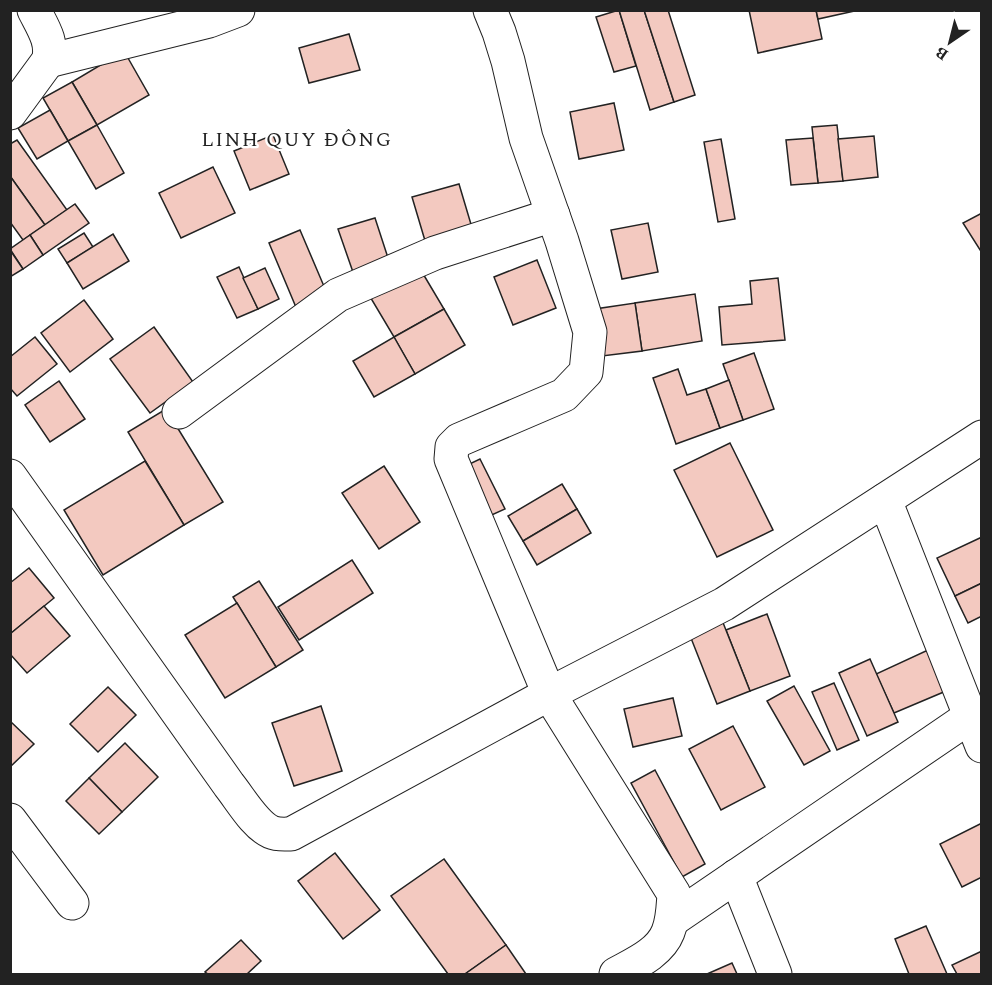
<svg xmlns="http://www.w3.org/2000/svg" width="992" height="985" font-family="Spectral,serif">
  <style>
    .building { fill: #f3c9c0; stroke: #222; stroke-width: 1.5 }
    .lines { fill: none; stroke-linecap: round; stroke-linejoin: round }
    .minor-casing { stroke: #222; stroke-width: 35 }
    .minor { stroke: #fff; stroke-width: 33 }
    .labels { text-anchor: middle; stroke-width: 4.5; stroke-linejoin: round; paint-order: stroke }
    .neighbourhood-label { font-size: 20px; letter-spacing: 1.5px; fill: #222; stroke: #fff }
  </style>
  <rect width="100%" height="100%" fill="#fff"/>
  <g class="building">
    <polygon points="619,10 636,66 614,72 596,17"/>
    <polygon points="619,10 644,10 674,102 650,110"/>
    <polygon points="644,10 668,10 695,95 674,102"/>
    <polygon points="749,10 816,10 822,39 758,53"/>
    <polygon points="816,10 859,10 818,19"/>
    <polygon points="349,34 360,70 309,83 299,48"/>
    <polygon points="124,51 149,95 97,125 72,82"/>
    <polygon points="72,82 97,125 68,141 43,98"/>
    <polygon points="614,103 624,150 579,159 570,112"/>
    <polygon points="50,110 68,141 37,159 18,128"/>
    <polygon points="97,125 124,173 96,189 68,141"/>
    <polygon points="837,125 843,181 818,183 812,127"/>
    <polygon points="273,135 289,174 250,190 234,151"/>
    <polygon points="874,136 878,177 843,181 838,139"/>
    <polygon points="813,138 818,183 791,185 786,140"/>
    <polygon points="721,139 735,219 718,222 704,142"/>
    <polygon points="17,140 67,210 45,225 10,176 10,144"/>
    <polygon points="213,167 235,213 181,238 159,193"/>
    <polygon points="10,176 45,225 23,240 10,222"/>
    <polygon points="459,184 473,231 426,244 412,197"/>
    <polygon points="75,204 89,223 43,255 30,235"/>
    <polygon points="982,213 982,253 963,223"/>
    <polygon points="375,218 390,264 354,275 338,229"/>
    <polygon points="648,223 658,272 622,279 611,230"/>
    <polygon points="300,230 329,298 298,312 269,243"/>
    <polygon points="84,233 93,247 67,263 58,249"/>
    <polygon points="113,234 129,261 83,289 67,263"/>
    <polygon points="30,235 43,255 23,269 10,249"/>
    <polygon points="10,250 23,269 10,277"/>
    <polygon points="537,260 556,308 513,325 494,277"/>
    <polygon points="239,267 258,309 237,318 217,277"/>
    <polygon points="419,267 444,309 394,337 369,295"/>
    <polygon points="265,268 279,299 258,309 243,278"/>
    <polygon points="778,278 785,340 722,345 719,307 752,304 750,281"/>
    <polygon points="695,294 702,341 642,351 635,303"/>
    <polygon points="84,300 113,339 70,372 41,333"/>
    <polygon points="635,303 642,351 602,356 595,309"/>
    <polygon points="444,309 465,345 415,374 394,337"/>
    <polygon points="154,327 193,382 150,413 110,359"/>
    <polygon points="35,337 57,364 17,396 10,388 10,357"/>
    <polygon points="394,337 415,374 374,397 353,361"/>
    <polygon points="754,353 774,409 743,420 723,364"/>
    <polygon points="678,369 687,395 706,389 720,428 676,444 653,378"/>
    <polygon points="729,380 743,420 720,428 706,389"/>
    <polygon points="59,381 85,419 50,442 25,405"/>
    <polygon points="166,409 223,502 184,525 128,432"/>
    <polygon points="730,443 773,530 717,557 674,470"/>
    <polygon points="480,459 505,509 485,518 461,468"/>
    <polygon points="145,461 184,525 103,575 64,510"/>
    <polygon points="384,466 420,522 379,549 342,493"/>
    <polygon points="562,484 577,509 523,541 508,516"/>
    <polygon points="577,509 591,533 537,565 523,541"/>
    <polygon points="982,537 982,583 955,596 937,558"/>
    <polygon points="352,560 373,593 299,640 278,607"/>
    <polygon points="29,568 54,598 10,634 10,583"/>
    <polygon points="259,581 303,650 276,667 233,597"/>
    <polygon points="982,583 982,616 968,623 955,596"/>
    <polygon points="237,603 276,667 225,698 185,635"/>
    <polygon points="44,606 70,636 27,673 10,654 10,634"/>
    <polygon points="767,614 790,676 750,691 726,630"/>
    <polygon points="720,615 750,691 717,704 687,628"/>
    <polygon points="928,650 946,691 894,713 876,674"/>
    <polygon points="870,659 898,722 867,736 839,673"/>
    <polygon points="834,683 859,740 837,750 812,692"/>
    <polygon points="794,686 830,751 804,765 767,701"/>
    <polygon points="108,687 136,715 98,752 70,724"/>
    <polygon points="673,698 682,736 633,747 624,709"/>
    <polygon points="321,706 342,771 294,786 272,723"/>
    <polygon points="10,721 34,744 10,767"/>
    <polygon points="733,726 765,787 721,810 689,749"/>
    <polygon points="125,743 158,777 122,812 89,778"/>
    <polygon points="655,770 705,864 682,877 631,783"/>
    <polygon points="89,778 122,812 99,834 66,801"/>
    <polygon points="982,823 982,877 962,887 940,844"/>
    <polygon points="335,853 380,910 343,939 298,881"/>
    <polygon points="444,859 506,945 465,974 448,974 391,896"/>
    <polygon points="926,926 947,974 909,974 895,939"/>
    <polygon points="241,940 261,961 247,974 208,974 205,972"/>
    <polygon points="506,945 526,974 465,974"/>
    <polygon points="982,951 982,974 957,974 952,965"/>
    <polygon points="732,963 737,974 707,974"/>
  </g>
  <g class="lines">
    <defs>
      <g id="minor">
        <path d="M490,10L499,32L508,61L526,138L562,241L590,332L586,372L564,395L459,440L452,447L451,459L549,694L674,894C673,907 673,920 668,932C660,953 634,964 616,974"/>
        <polyline points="48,61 209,21 238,10"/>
        <path d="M10,113L48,61C54,43 42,26 34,10"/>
        <polyline points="179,412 338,295 435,253 553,215"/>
        <path d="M10,476L229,785C241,800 255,825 271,832C278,835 284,834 291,834L549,694L724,604L982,437"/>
        <polyline points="885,500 982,746"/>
        <polyline points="10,820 72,903"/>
        <polyline points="736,876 775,974"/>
        <polyline points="672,920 971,716"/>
      </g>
    </defs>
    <use href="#minor" class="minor-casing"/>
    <use href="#minor" class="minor"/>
  </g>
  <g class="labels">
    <g class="neighbourhood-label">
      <text x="297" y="146">LINH QUY ĐÔNG</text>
    </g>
  </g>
  <rect width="992" height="985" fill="none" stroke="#222222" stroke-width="24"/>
  <g transform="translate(950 42) rotate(215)" stroke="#ffffff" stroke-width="4.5" paint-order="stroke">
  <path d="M0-4.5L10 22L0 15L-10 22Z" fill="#222222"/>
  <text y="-9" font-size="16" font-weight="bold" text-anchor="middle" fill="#222222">B</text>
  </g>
</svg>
